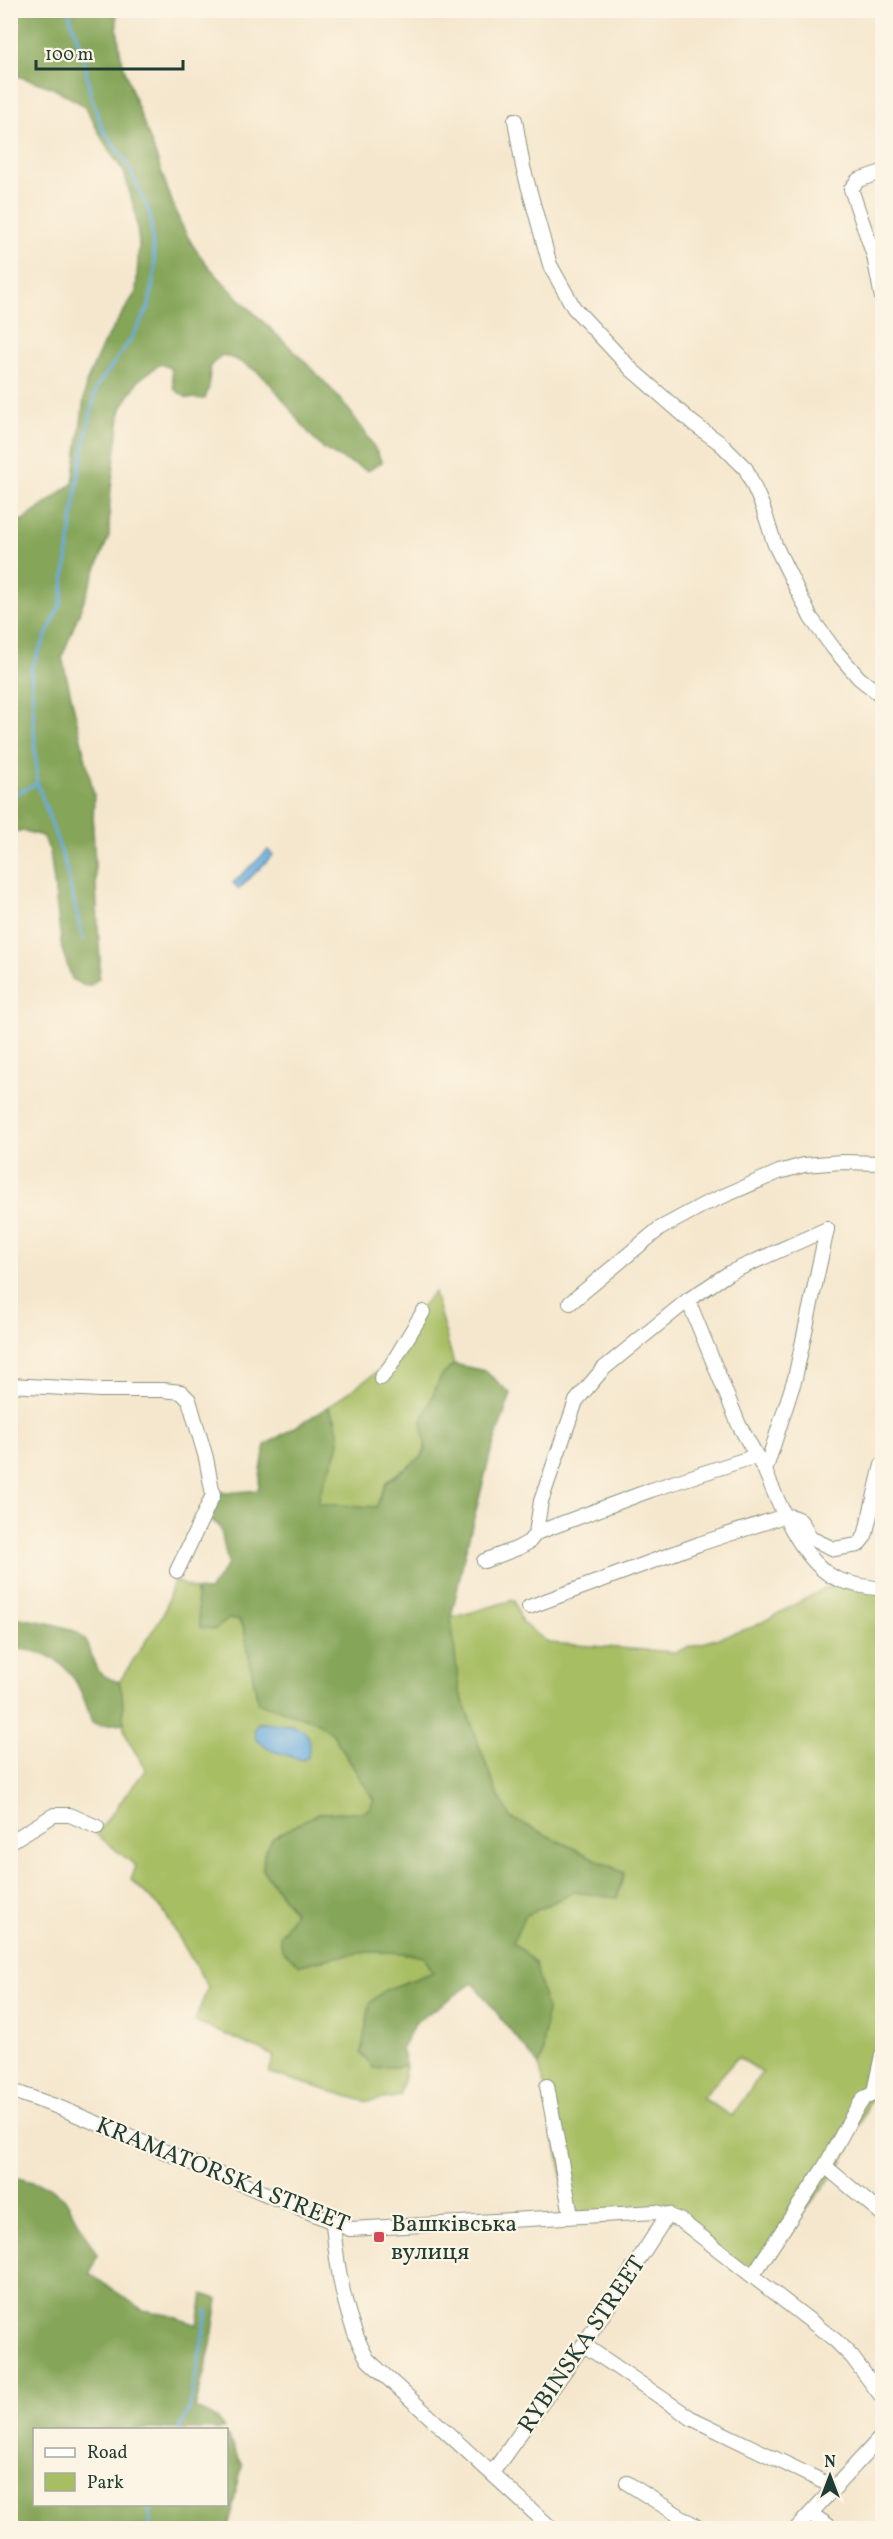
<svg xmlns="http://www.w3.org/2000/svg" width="893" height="2539" font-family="Vollkorn,serif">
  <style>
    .green { fill: #a7be63; stroke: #637e4c; stroke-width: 1.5; fill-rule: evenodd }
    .forest { fill: #85a559; stroke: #527146; stroke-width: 1.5 }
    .water { fill: #69acde; stroke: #447489; stroke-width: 1.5 }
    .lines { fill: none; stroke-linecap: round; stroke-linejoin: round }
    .stream { stroke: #69acde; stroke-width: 3 }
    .minor-casing { stroke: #8a9280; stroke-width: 16 }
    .minor { stroke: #fff; stroke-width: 14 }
    .poi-dot { fill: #d1495b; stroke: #fcf5e5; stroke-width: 2 }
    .labels { text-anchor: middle; stroke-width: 4.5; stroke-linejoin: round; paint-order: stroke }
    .street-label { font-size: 24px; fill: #1f3d34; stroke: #fcf5e5 }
    .poi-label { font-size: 24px; fill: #1f3d34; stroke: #fcf5e5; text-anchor: start }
  </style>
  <rect width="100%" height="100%" fill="#fcf5e5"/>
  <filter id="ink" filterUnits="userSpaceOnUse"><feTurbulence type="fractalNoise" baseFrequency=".0167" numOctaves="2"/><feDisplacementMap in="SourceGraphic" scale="12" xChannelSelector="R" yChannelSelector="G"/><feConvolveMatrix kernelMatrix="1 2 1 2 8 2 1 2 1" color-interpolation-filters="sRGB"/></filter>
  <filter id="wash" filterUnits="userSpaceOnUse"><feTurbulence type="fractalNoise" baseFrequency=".008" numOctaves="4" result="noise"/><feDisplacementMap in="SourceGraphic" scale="24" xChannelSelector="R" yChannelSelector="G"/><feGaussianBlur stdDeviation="1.35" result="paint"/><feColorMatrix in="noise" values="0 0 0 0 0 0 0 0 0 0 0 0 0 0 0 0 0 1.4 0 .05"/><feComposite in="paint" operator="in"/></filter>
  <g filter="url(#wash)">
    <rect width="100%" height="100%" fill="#f5e7cd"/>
    <g class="green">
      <path d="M434,1292L454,1364L440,1378L425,1442C427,1467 395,1467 385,1485C382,1491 380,1500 377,1507L318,1504L320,1487L326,1474L336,1420L328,1407L381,1369L416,1313Z"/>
      <path d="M174,1580L196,1590L200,1627L215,1629L229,1619H238L244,1629L258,1703L315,1721L332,1733L374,1800L370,1808L363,1812L318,1813L273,1838L264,1854L263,1870L295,1914L300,1965C348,1954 374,1946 424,1957L434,1973L385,1990L373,2068L406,2066L400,2096L367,2102L269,2073L274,2056L195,2021L208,1987L163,1910L131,1880L136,1866L96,1834L146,1769C140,1758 129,1745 125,1732C120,1715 126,1698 119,1682L164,1613ZM258,1723L292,1724L308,1757C291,1766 268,1740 255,1729Z"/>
      <path d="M831,1585L882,1592V2075L841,2165L753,2275L678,2220L656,2214L570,2217L546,2091L539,2066L543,2052L535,1963L512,1942L525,1916L574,1892L617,1898L624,1873L511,1818L495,1789L459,1690L451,1618L514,1600L522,1623L549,1643L675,1652L753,1627ZM738,2057L762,2072L732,2116L702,2098Z"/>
    </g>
    <g class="forest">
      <path d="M11,10L116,11C117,25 118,41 121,56C130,91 145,125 157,159C170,195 179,231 205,262C261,329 343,381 382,462L368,471C357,465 331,455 323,448C286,415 277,369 222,355L210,366L209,387L205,399L187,398L174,389L171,368L160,364L139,380L121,408L110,497L109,536L62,657L94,795L93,827L100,962L99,978L91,985H82L72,979L62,949L50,851L42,836L24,831L11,832V524L25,519L73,483L86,383L103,344L136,292L139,243L135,211L124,172L106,146L85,106L51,87L11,74Z"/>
      <path d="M454,1364L485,1371L511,1394L491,1452L465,1553L451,1618L459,1690L495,1789L511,1818L624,1873L617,1898L574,1892L525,1916L513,1942L535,1963L547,2010L543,2052L539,2066L473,1983L416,2022L401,2049L406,2066L373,2068L361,2053L370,2003L385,1990L433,1972L424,1957C374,1946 349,1954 300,1965L282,1950L280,1935L295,1913L263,1870L264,1854L273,1838L318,1813L363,1812L370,1808L374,1800L332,1733L315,1721L258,1703L244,1629L239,1619H229L215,1629L200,1627L196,1590L209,1591L228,1564L220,1526L200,1513L211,1489L226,1493L258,1490L265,1445L328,1407C355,1451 324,1462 318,1504L376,1507L386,1483L421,1457L426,1451L422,1421L440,1378Z"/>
      <path d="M10,1616C30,1621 63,1623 79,1634C94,1644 89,1664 102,1674C106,1678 114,1680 119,1682C125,1696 121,1708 124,1723L101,1725L92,1723C79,1677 63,1649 11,1649Z"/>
      <polygon points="18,2178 50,2187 66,2200 97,2255 90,2274 143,2310 169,2315 198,2325 203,2294 218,2299 211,2345 195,2408 218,2419 224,2429 34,2430 34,2504 226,2504 227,2435 242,2466 228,2528 11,2528 10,2182"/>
    </g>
    <g class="water">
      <polygon points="268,850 273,855 239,889 233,883"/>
      <path d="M258,1723C265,1723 271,1724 278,1724C303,1726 312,1729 308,1757L303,1760L273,1751L256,1739L255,1729Z"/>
    </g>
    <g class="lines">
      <g class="stream">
        <polyline points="68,10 85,63 90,93 103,130 127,163 150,214 155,268 149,307 129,342 96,388 79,472 61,603 31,669 37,783 64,860 83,940"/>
        <polyline points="10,797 37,783"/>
        <polyline points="179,2430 189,2410 208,2310"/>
        <polyline points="151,2528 149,2512 151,2504"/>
      </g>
    </g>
  </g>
  <g filter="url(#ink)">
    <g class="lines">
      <defs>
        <g id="minor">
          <polyline points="515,120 523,167 550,265 574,308 632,370 694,424 720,443 746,469 762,505 775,545 811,618 834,649 859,678 882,696"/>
          <polyline points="882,172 858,180 851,189 874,256 882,298"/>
          <path d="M827,1229L795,1378L765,1471C779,1504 802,1563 837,1579C851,1585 867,1587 882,1589"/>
          <polyline points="688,1300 739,1425 761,1464"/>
          <polyline points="570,1303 659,1229 705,1204 779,1172 804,1165 842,1162 882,1163"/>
          <polyline points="381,1378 390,1367 423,1312"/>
          <polyline points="10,1385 100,1390 163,1390 181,1392 189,1400 206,1458 213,1495 177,1571"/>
          <polyline points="536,1533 651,1490 756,1456"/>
          <polyline points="484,1561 518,1548 529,1542 536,1533 541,1501 576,1401 603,1369 688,1300 729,1273 827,1229"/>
          <path d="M529,1607L699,1544L784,1516C801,1515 804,1525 810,1538L834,1549L858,1545L865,1536L882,1465"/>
          <polyline points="10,1842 54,1815 70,1815 97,1827"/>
          <polyline points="547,2086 571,2215"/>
          <polyline points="10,2090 58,2107 350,2229 656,2212 680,2220 835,2340 852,2357 882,2397"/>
          <polyline points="874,2092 882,2055"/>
          <polyline points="825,2166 882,2214"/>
          <path d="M333,2224C337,2269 345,2321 368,2360L551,2528"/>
          <polyline points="753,2275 825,2166 855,2111 864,2098 882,2090"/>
          <polyline points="584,2345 691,2418 836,2488"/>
          <polyline points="492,2473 586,2341 668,2214"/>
          <polyline points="627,2483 699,2528"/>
          <polyline points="811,2514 832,2528"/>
          <polyline points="797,2528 882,2436"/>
        </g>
      </defs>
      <use href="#minor" class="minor-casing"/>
      <use href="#minor" class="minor"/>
    </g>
  </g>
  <rect class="poi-dot" x="373" y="2231" width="12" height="12" rx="3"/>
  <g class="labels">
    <g class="street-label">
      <text transform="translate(223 2174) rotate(22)" y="8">KRAMATORSKA STREET</text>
      <text transform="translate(581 2344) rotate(-56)" y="8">RYBINSKA STREET</text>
    </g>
    <g class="poi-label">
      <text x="391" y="2231">Вашківська<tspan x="391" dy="28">вулиця</tspan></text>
    </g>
  </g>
  <rect width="893" height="2539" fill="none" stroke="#fcf5e5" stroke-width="36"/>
  <rect x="33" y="2428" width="195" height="78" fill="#fcf5e5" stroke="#a4ab9e" stroke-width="1.5"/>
  <rect x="45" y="2448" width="30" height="9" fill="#ffffff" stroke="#a4ab9e" stroke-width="1.5"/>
  <text x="87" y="2458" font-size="18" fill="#1f3d34">Road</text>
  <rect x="45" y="2473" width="30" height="18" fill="#a7be63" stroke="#a4ab9e" stroke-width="1.5"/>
  <text x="87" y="2488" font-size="18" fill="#1f3d34">Park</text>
  <g transform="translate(830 2476)" stroke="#fcf5e5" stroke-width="4.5" paint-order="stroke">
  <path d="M0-4.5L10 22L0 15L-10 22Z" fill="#1f3d34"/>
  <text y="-9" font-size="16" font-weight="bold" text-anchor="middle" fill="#1f3d34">N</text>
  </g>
  <path d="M36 60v9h147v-9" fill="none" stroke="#1f3d34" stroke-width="3"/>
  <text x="45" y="60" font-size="18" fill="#1f3d34" stroke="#fcf5e5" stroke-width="4.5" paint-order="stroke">100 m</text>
</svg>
